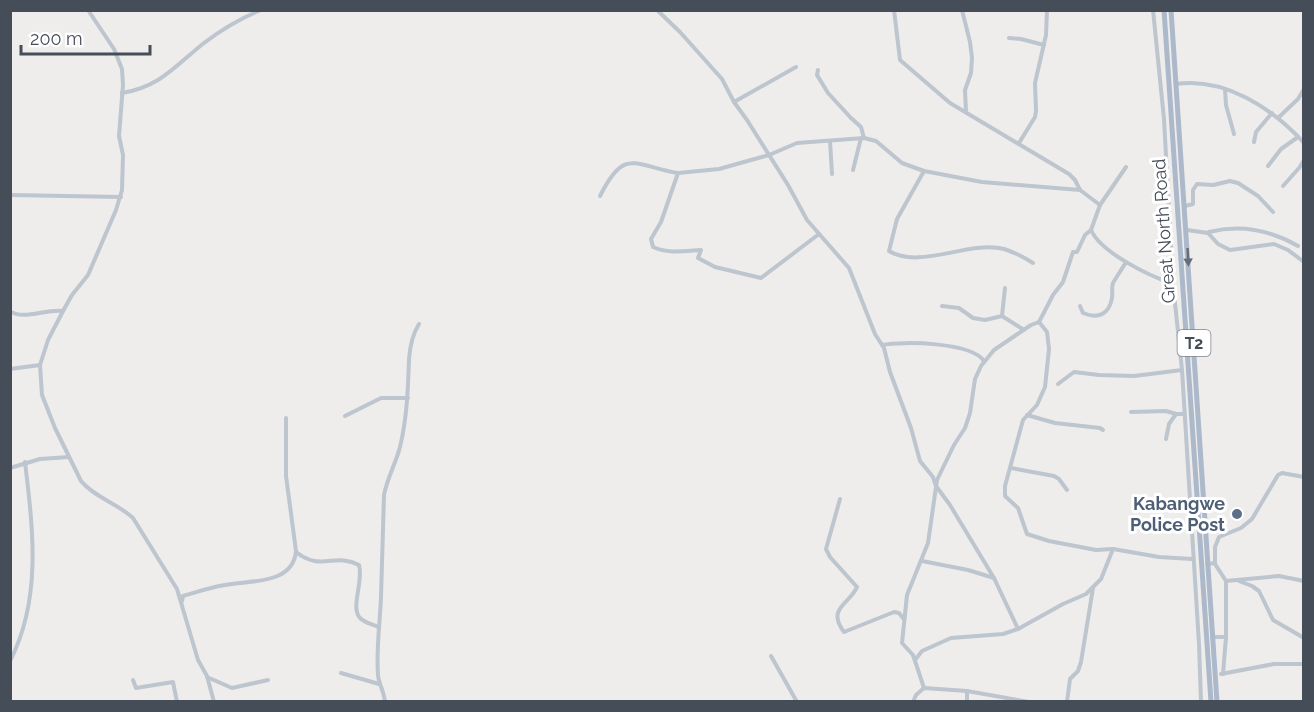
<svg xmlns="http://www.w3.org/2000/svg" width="1314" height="712" font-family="Raleway,sans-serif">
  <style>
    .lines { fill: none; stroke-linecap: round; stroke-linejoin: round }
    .street { stroke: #bdc5ce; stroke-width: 4 }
    .primary { stroke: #acb9cb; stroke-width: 5 }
    .oneway { fill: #646d7b }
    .service-dot { fill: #5c6f8a; stroke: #fff; stroke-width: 2 }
    .labels { text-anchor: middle; stroke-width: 6; stroke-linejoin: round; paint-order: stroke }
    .shield { fill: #fff; stroke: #7d828b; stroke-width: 1.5 }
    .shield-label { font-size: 16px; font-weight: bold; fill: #454d59 }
    .street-label { font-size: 18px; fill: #454d59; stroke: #fff }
    .service-label { font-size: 18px; font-weight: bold; fill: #4e5e75; stroke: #fff; text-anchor: end }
  </style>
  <rect width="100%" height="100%" fill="#efecec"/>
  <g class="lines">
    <g class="street">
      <path d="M88,10L114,49L122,69L123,85L119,136L123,155L122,190L116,210L88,275L72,295L63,311L48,340L40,365L42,395L55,428L81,481C94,497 117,503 133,518L177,589L198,660L207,676L214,702"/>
      <polyline points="657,10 680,32 722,79 734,102 747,120 788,185 807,220 849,268 875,334 884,348 890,372 911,428 920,461 933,477 936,486 950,505 994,578 1018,629"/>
      <polyline points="894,10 900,60 950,103 1069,174 1075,180 1080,190 1100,205"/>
      <polyline points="962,10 970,42 972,58 971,73 965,90 966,112"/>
      <polyline points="1153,10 1164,119 1173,284 1182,370 1199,644 1201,702"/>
      <polyline points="1009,38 1021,39 1044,45"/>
      <polyline points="818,70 817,75 828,93 851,118 861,127 864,138"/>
      <path d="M1176,84C1225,77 1272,108 1304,143"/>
      <polyline points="1225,89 1226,105 1234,134"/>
      <path d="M122,93C160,87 175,66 204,43C221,30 241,18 261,10"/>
      <polyline points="734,102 796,67"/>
      <polyline points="1278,118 1298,99 1304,89"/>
      <polyline points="830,141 832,174"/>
      <polyline points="1254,142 1256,132 1272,113"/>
      <polyline points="1019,143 1035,117 1036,111 1035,83 1046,35 1047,10"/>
      <polyline points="1268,166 1281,149 1298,137"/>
      <polyline points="853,170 861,138"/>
      <path d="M924,171L897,219L889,251C919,270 970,240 1004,249C1014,252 1025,258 1033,263"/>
      <polyline points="1283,186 1299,168 1304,160"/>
      <polyline points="10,195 121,197"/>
      <path d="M600,196C625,146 635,166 678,173"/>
      <polyline points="1185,206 1193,204 1193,190 1197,184 1213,185 1230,181 1238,183 1258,196 1273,212"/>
      <path d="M1091,230C1101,253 1150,276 1173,284"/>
      <polyline points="1187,230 1208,233 1218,244 1230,250 1274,244 1288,250 1304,262"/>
      <path d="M1209,232C1241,224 1270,230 1298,246"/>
      <path d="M819,234L761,278L715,267L698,258L701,250C685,251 668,254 653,247L651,239L661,222L678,173L719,169L769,155L797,143L864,138L876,141L902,163L924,171L982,182L1080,190"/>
      <polyline points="942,306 959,308 973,318 985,320 1002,316 1024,330"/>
      <path d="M1080,306L1083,313C1098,319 1109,315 1112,298C1113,293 1111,288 1113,283C1117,276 1122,269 1126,262"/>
      <path d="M10,311C23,321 47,308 63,311"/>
      <polyline points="1002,316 1005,288"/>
      <polyline points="1039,322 1047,332 1049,349 1045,387 1037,405 1023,420 1005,486 1005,496 1018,508 1027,534 1049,541 1096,550 1113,549 1159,557 1192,559"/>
      <path d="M882,345C903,341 971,342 984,361"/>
      <polyline points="10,369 40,365"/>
      <polyline points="1058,384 1074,372 1099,375 1134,376 1182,370"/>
      <polyline points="1131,412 1166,411 1176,414"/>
      <polyline points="1027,415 1055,423 1100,428 1103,430"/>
      <polyline points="345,416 381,398 408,398"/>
      <polyline points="1166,439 1169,424 1176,414 1183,414"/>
      <polyline points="10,468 40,459 69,457"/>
      <polyline points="1011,468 1054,476 1059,479 1067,490"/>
      <path d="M840,499L826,549L830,557L857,587C850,604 826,608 844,632L894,612L899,613L903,618"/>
      <path d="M296,552C321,572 335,552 359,565C364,581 350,607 360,618C365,623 372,624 378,627"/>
      <polyline points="922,561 968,570 994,578"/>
      <polyline points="1207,564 1215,563 1215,547 1219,537 1241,528 1252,519 1278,475 1282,473 1304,477"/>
      <polyline points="1215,564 1226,581 1226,637 1223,674"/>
      <polyline points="1226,581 1279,576 1304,581"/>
      <polyline points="1239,581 1252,586 1259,591 1273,620 1304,638"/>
      <path d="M182,601L183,596C197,592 211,587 225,585C250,580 293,585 296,551L286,476V418"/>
      <polyline points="1212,637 1226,637"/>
      <polyline points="771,656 797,702"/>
      <polyline points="915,660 922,651 951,638 1003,634 1018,629 1063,604 1086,594 1101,579 1113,549"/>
      <path d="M10,661C42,599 33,529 25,462"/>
      <polyline points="341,673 379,684"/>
      <polyline points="1221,674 1274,664 1304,664"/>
      <polyline points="207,677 232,688 268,680"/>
      <polyline points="133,680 136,688 173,682 177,702"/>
      <polyline points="924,688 913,655 902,643 907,595 928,543 937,480 954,445 965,428 970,413 975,379 981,366 994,350 1031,325 1039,322 1053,295 1063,282 1073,252 1077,252 1085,235 1091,230 1100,205 1126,167"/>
      <path d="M385,702C384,691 379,685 378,675C376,649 380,623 381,597C382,563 383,529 384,495C387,478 396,463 400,447C407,418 408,389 409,359C410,346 412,335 419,324"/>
      <polyline points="913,702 916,695 924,688 967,691 1029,702"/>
      <polyline points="967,702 967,691"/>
      <polyline points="1067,702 1070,679 1078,671 1081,662 1093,588"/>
    </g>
    <g class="primary">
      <polyline points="1164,10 1211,702"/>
      <polyline points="1171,10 1217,702"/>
    </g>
  </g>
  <defs><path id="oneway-solid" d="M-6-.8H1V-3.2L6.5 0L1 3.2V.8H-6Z" transform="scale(1.5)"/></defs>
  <use class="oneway" href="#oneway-solid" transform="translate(1188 257) rotate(87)"/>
  <circle class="service-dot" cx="1237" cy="514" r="6"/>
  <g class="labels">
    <rect class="shield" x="1177.5" y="330" width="33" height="26" rx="4.5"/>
    <g class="shield-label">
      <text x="1194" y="349">T2</text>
    </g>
    <g class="street-label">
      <text transform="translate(1164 231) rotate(-94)" y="6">Great North Road</text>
    </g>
    <g class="service-label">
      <text x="1225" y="510">Kabangwe<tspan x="1225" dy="21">Police Post</tspan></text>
    </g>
  </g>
  <rect width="1314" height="712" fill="none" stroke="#454d59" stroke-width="24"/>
  <path d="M21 45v9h129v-9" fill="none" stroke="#454d59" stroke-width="3"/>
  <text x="30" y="45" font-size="18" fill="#454d59" stroke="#ffffff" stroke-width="4.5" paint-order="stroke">200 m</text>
</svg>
